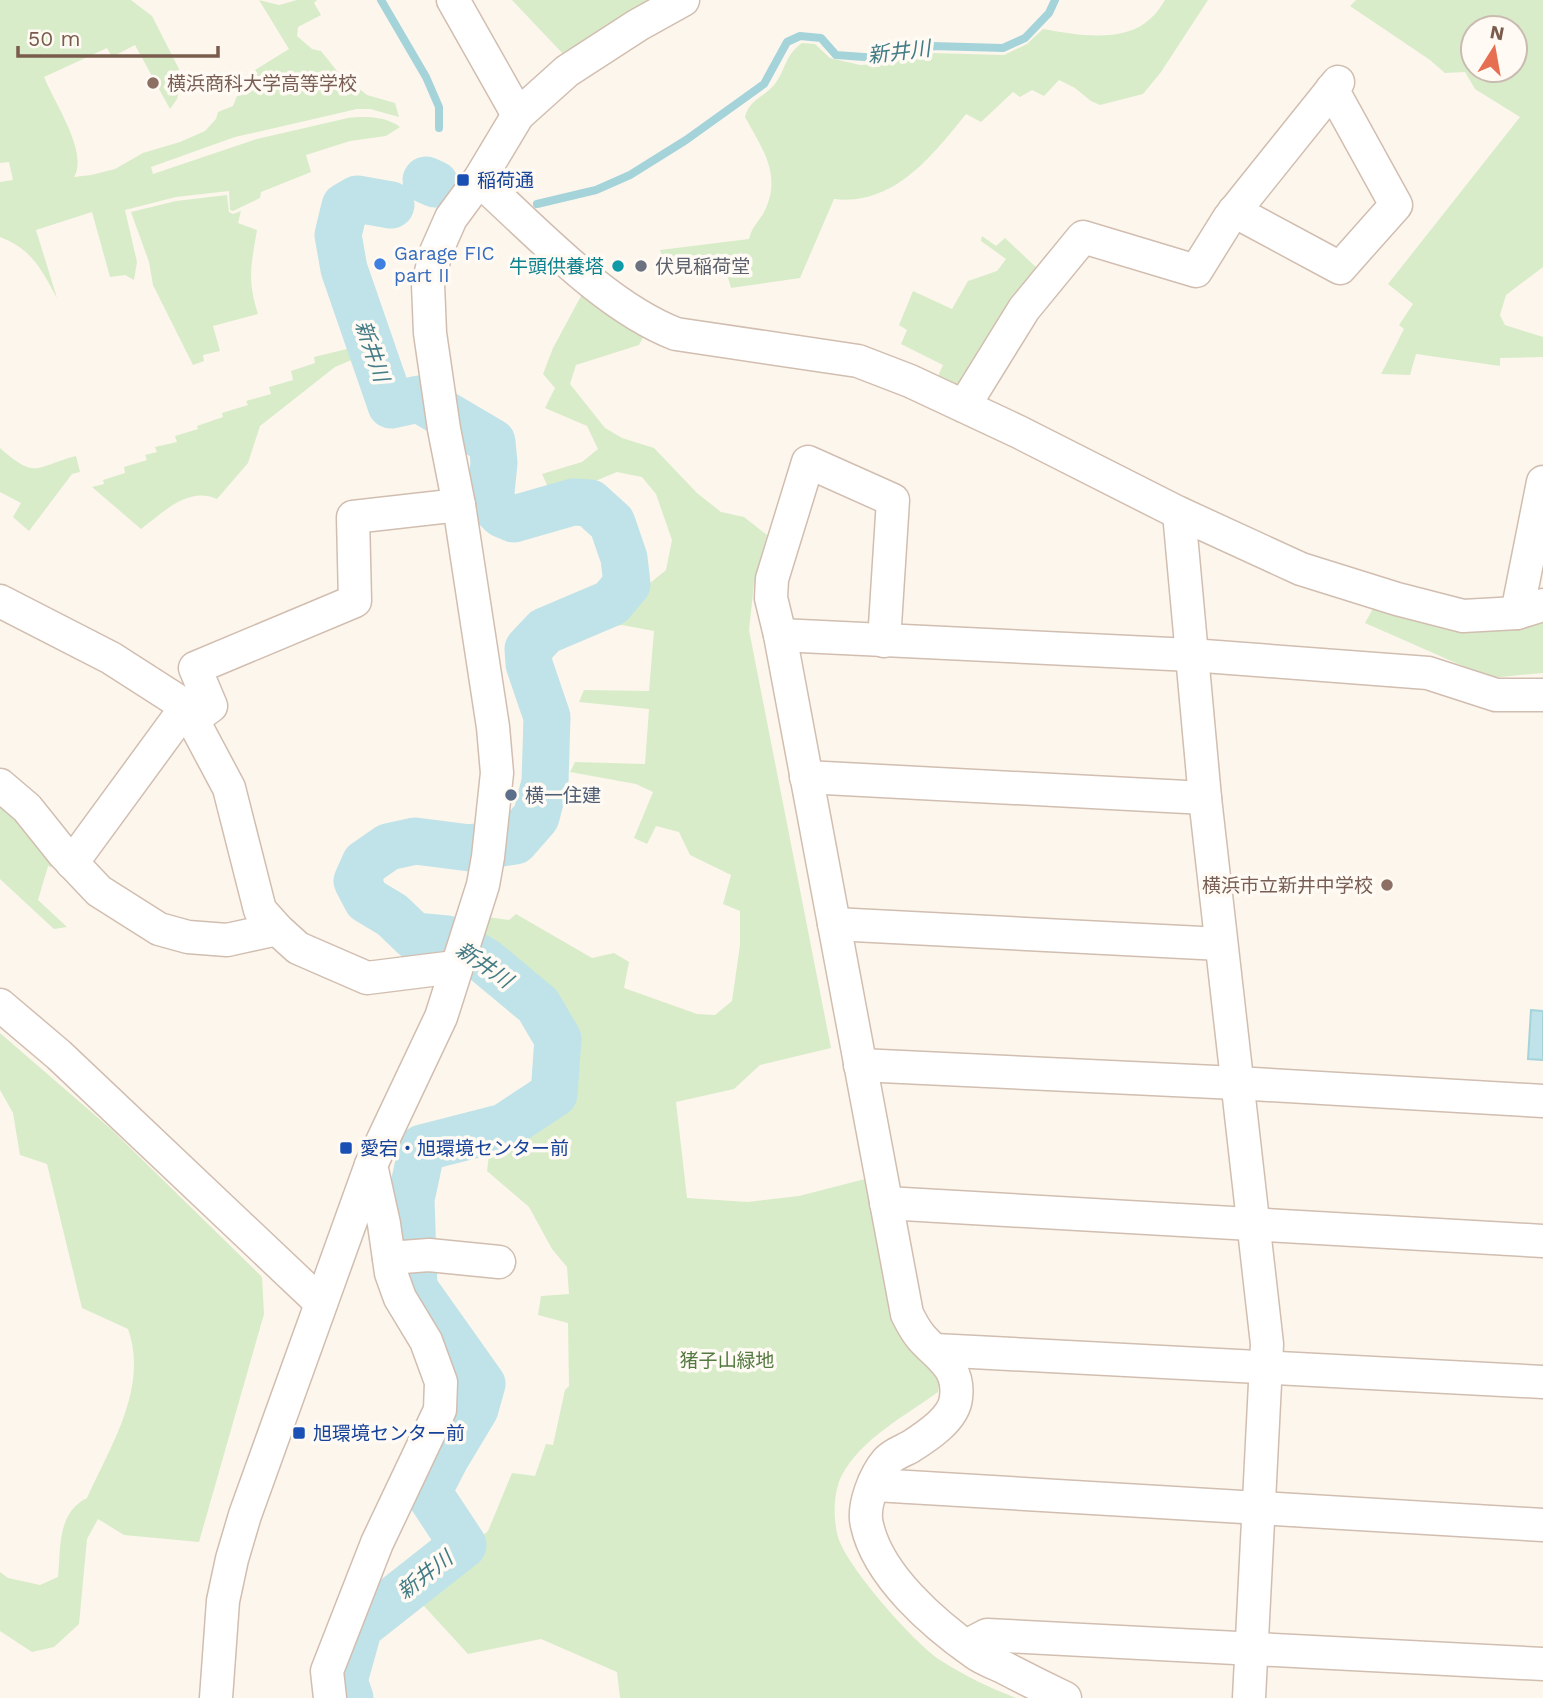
<svg xmlns="http://www.w3.org/2000/svg" width="1543" height="1698" font-family="'Work Sans','Noto Sans JP',sans-serif">
  <style>
    .green { fill: #d8ecc9; fill-rule: evenodd }
    .water { fill: #bfe3e8; stroke: #a5d3da; stroke-width: 2 }
    .lines { fill: none; stroke-linecap: round; stroke-linejoin: round }
    .stream { stroke: #a5d3da; stroke-width: 8 }
    .river { stroke: #bfe3e8; stroke-width: 47 }
    .minor-casing { stroke: #d1beb0; stroke-width: 35 }
    .minor { stroke: #fff; stroke-width: 32 }
    .education-dot { fill: #8d6e63; stroke: #fffaf3; stroke-width: 2.5 }
    .transit-dot { fill: #1a4fb4; stroke: #fffaf3; stroke-width: 2.5 }
    .shop-dot { fill: #3f7fe0; stroke: #fffaf3; stroke-width: 2.5 }
    .culture-dot { fill: #0f9aa8; stroke: #fffaf3; stroke-width: 2.5 }
    .worship-dot { fill: #6b7280; stroke: #fffaf3; stroke-width: 2.5 }
    .service-dot { fill: #5c6f8a; stroke: #fffaf3; stroke-width: 2.5 }
    .labels { text-anchor: middle; stroke-width: 7; stroke-linejoin: round; paint-order: stroke }
    .education-label { font-size: 19px; fill: #785e54; stroke: #fffaf3; text-anchor: start }
    .transit-label { font-size: 19px; fill: #164399; stroke: #fffaf3; text-anchor: start }
    .shop-label { font-size: 19px; fill: #366cbe; stroke: #fffaf3; text-anchor: start }
    .culture-label { font-size: 19px; fill: #0d838f; stroke: #fffaf3; text-anchor: end }
    .worship-label { font-size: 19px; fill: #5b616d; stroke: #fffaf3; text-anchor: start }
    .service-label { font-size: 19px; fill: #4e5e75; stroke: #fffaf3; text-anchor: start }
    .park-label { font-size: 19px; fill: #537a41; stroke: #fffaf3 }
    .water-label { font-size: 21px; font-style: italic; fill: #437c86; stroke: #fffaf3 }
  </style>
  <rect width="100%" height="100%" fill="#fdf6ec"/>
  <g class="green">
    <path d="M0,0H131L152,16L179,69L181,83L177,99L170,109L135,45L112,57L107,48L44,77C54,102 89,153 74,177L91,175L115,169L143,153L180,142L205,131L216,119L218,112L233,106L237,96L251,91L245,80L258,74L255,70L289,49L259,0L279,5L297,0H317L314,3L321,15L298,27L297,36L312,49L321,51L337,71L367,95L395,103L399,117L370,109H357L235,137L151,167L153,174L257,139L348,118C364,116 386,116 400,127L386,136L350,141L306,155L311,172L261,192L260,198L233,211L230,210L229,191L176,197L125,210L137,262L134,280L125,275L110,277L92,212L36,230L57,298C41,269 32,249 0,237V182L13,180L9,162L0,163Z"/>
    <polygon points="512,0 653,0 565,56"/>
    <path d="M1165,0H1208L1161,72L1143,94L1100,105L1091,101L1075,88L1059,80L1044,96L1032,90L1020,97L1013,92L981,122L966,114C932,156 894,206 834,199L800,278L731,288L725,267L690,268L664,265L660,250L749,239C752,226 760,221 765,210C782,175 762,148 745,117C749,100 764,97 774,85C786,70 784,56 802,43L815,44L830,58L860,65L881,64L931,53L1004,55L1027,44L1043,29C1076,35 1125,44 1151,18C1157,13 1161,6 1165,0Z"/>
    <path d="M1356,0H1543V267L1506,295L1500,315L1505,325L1543,337V357L1500,358V366L1416,354L1410,375L1381,374L1404,329L1399,325L1413,304L1388,284L1520,117L1475,89L1465,72L1445,73L1430,60L1350,6ZM1515,28V70H1473V28Z"/>
    <path d="M227,195L229,212L233,214L241,211L238,223L257,230C251,266 247,279 258,314L213,326L220,351L203,355L204,361L193,365L153,285L149,262L131,212L176,201Z"/>
    <polygon points="982,236 996,246 1005,238 1039,270 996,323 956,395 934,385 943,365 901,344 907,330 899,325 913,291 952,309 968,281 997,271 1006,259 981,241"/>
    <path d="M329,269L333,270L361,356L335,367L260,426L248,463L217,499C188,486 164,512 141,529L92,487L104,484L103,480L125,473L124,467L147,460L145,455L157,452L155,447L177,442L175,436L198,429L197,426L223,417L222,413L248,405L246,401L271,394L269,387L293,380L291,371L315,363L314,357L347,349L325,272Z"/>
    <path d="M591,294L647,330L639,345L576,365L570,384L605,428L622,438L654,448L697,493L721,512L744,517L767,535L754,584L749,630L831,1048L760,1065L734,1089L676,1102L687,1198L748,1202L799,1196L869,1178L940,1376L938,1392C905,1416 862,1438 842,1475C833,1492 833,1519 838,1537C847,1567 913,1642 940,1660C963,1675 990,1688 1016,1698H620L617,1672L541,1639L468,1654L413,1594L488,1531L512,1473L535,1476L546,1444L553,1445L565,1390L569,1386L568,1323L538,1315L541,1296L569,1294L567,1267L552,1249L529,1207L487,1171L490,1147C506,1138 526,1130 542,1118C578,1091 572,1036 546,1003C534,987 496,963 478,951L487,917L509,920L516,914L592,958L614,953L629,962L624,988L697,1014L715,1015L732,1001L740,945V911L723,904L731,875L690,855L679,832L656,826L647,844L634,838L653,792L636,784L570,772L575,762L645,764L649,709L579,702L584,690L649,691L654,631L622,625L549,636L538,626L605,586L649,584L666,570L672,540L656,494L642,477L617,472L593,482L578,495L552,496L542,474L582,462L598,449L587,426L545,408L555,388L543,374L553,348L581,296Z"/>
    <path d="M0,448C37,481 36,466 76,456L80,472L72,474L29,531L13,517L21,503L0,492Z"/>
    <polygon points="1376,603 1543,617 1543,673 1490,678 1365,623"/>
    <polygon points="0,797 75,875 48,866 38,900 67,927 54,929 0,879"/>
    <path d="M0,1033L111,1129L262,1277L264,1314L199,1542L124,1535L98,1519L87,1539L79,1624L54,1647L32,1652L0,1631V1572L8,1578L40,1585L58,1577C61,1547 57,1513 87,1498C110,1447 149,1387 128,1329L82,1308L47,1164L20,1155L13,1113L0,1090Z"/>
  </g>
  <polygon class="water" points="1531,1010 1543,1011 1543,1060 1528,1059"/>
  <g class="lines">
    <g class="stream">
      <polyline points="381,0 426,77 439,107 439,128"/>
      <polyline points="426,180 428,170"/>
      <polyline points="537,204 596,190 630,175 686,140 764,84 787,42 800,36 821,38 836,55 878,58 932,46 1003,48 1025,38 1049,13 1055,0"/>
    </g>
    <g class="river">
      <polyline points="426,180 435,184"/>
      <polyline points="350,1698 344,1681 359,1627 463,1545 428,1492 445,1459 475,1409 482,1384 414,1288 411,1199 422,1148 504,1127 554,1094 558,1039 538,1005 485,961 447,939 414,936 392,915 367,900 357,881 365,863 388,847 415,841 470,848 515,841 536,817 545,782 547,717 529,664 528,649 545,631 611,603 627,584 624,558 612,523 590,503 573,502 514,519 502,514 490,502 494,463 492,442 419,399 391,405 344,269 338,235 345,206 357,199 391,205"/>
    </g>
    <defs>
      <g id="minor">
        <polyline points="453,0 518,115"/>
        <path d="M479,180C537,232 604,306 676,334L858,361L910,381L1019,432L1179,513L1301,569L1397,599L1463,616L1517,613L1543,605"/>
        <polyline points="1234,211 1340,268 1396,205 1332,89"/>
        <polyline points="964,406 1024,309 1083,237 1196,271 1229,218 1338,82"/>
        <polyline points="1179,513 1205,798 1267,1344 1249,1698"/>
        <polyline points="0,601 111,658 178,701 196,726 229,788 260,910 277,929 298,948 367,978 455,967"/>
        <polyline points="1517,613 1543,482"/>
        <polyline points="780,635 1191,655 1428,673 1496,695 1543,695"/>
        <path d="M884,641L893,500L808,462L772,579L771,598L780,635L907,1314C911,1322 915,1330 921,1337C938,1357 960,1366 956,1398C954,1419 926,1437 910,1447C903,1451 893,1454 887,1461C875,1475 862,1506 867,1525C878,1576 934,1624 975,1653C983,1659 994,1663 1003,1667C1024,1678 1044,1688 1065,1698"/>
        <polyline points="192,720 211,706 195,668 355,601 353,517 459,505"/>
        <polyline points="806,777 1205,798"/>
        <polyline points="0,785 27,808 63,853 99,891 159,929 188,937 227,940 277,929"/>
        <polyline points="72,863 184,710"/>
        <polyline points="834,924 1221,944"/>
        <polyline points="0,1005 59,1055 321,1303"/>
        <polyline points="860,1065 1236,1083 1543,1101"/>
        <polyline points="886,1203 1543,1241"/>
        <polyline points="389,1258 429,1255 499,1262"/>
        <polyline points="935,1350 1543,1382"/>
        <polyline points="875,1485 1543,1525"/>
        <polyline points="966,1646 987,1635 1543,1664"/>
        <polyline points="216,1698 223,1601 232,1559 245,1515 371,1165 441,1017 483,885 488,857 497,773 493,727 459,505 444,429 430,333 428,284 436,252 451,218 479,180 518,115 567,71 638,25 683,0"/>
        <polyline points="330,1698 327,1671 377,1543 440,1410 441,1382 426,1341 400,1298 391,1273 384,1224 371,1165"/>
      </g>
    </defs>
    <use href="#minor" class="minor-casing"/>
    <use href="#minor" class="minor"/>
  </g>
  <g class="education-dot">
    <circle cx="153" cy="83" r="7"/>
    <circle cx="1387" cy="885" r="7"/>
  </g>
  <g class="transit-dot">
    <rect x="456" y="173" width="14" height="14" rx="3.5"/>
    <rect x="339" y="1141" width="14" height="14" rx="3.5"/>
    <rect x="292" y="1426" width="14" height="14" rx="3.5"/>
  </g>
  <circle class="shop-dot" cx="380" cy="264" r="7"/>
  <circle class="culture-dot" cx="618" cy="266" r="7"/>
  <circle class="worship-dot" cx="641" cy="266" r="7"/>
  <circle class="service-dot" cx="511" cy="795" r="7"/>
  <g class="labels">
    <g class="education-label">
      <text x="167" y="90">横浜商科大学高等学校</text>
      <text x="1373" y="892" text-anchor="end">横浜市立新井中学校</text>
    </g>
    <g class="transit-label">
      <text x="477" y="187">稲荷通</text>
      <text x="360" y="1155">愛宕・旭環境センター前</text>
      <text x="313" y="1440">旭環境センター前</text>
    </g>
    <g class="shop-label">
      <text x="394" y="260">Garage FIC<tspan x="394" dy="22">part II</tspan></text>
    </g>
    <g class="culture-label">
      <text x="604" y="273">牛頭供養塔</text>
    </g>
    <g class="worship-label">
      <text x="655" y="273">伏見稲荷堂</text>
    </g>
    <g class="service-label">
      <text x="525" y="802">横一住建</text>
    </g>
    <g class="park-label">
      <text x="727" y="1367">猪子山緑地</text>
    </g>
    <g class="water-label">
      <text transform="translate(899 52) rotate(-7)" y="7">新井川</text>
      <text transform="translate(372 351) rotate(71)" y="7">新井川</text>
      <text transform="translate(484 965) rotate(35)" y="7">新井川</text>
      <text transform="translate(425 1575) rotate(-38)" y="7">新井川</text>
    </g>
  </g>
  <g transform="translate(1494 49) rotate(11)"><circle r="33" fill="#fffaf3" stroke="#cabbb1" stroke-width="2"/>
  <path d="M0-5L12 26L0 18L-12 26Z" fill="#e76f51"/>
  <text y="-10" font-size="19" font-weight="bold" text-anchor="middle" fill="#7a5c4d">N</text>
  </g>
  <path d="M18 46v10h200v-10" fill="none" stroke="#7a5c4d" stroke-width="3.5"/>
  <text x="28" y="46" font-size="21" fill="#7a5c4d" stroke="#fffaf3" stroke-width="5" paint-order="stroke">50 m</text>
</svg>
